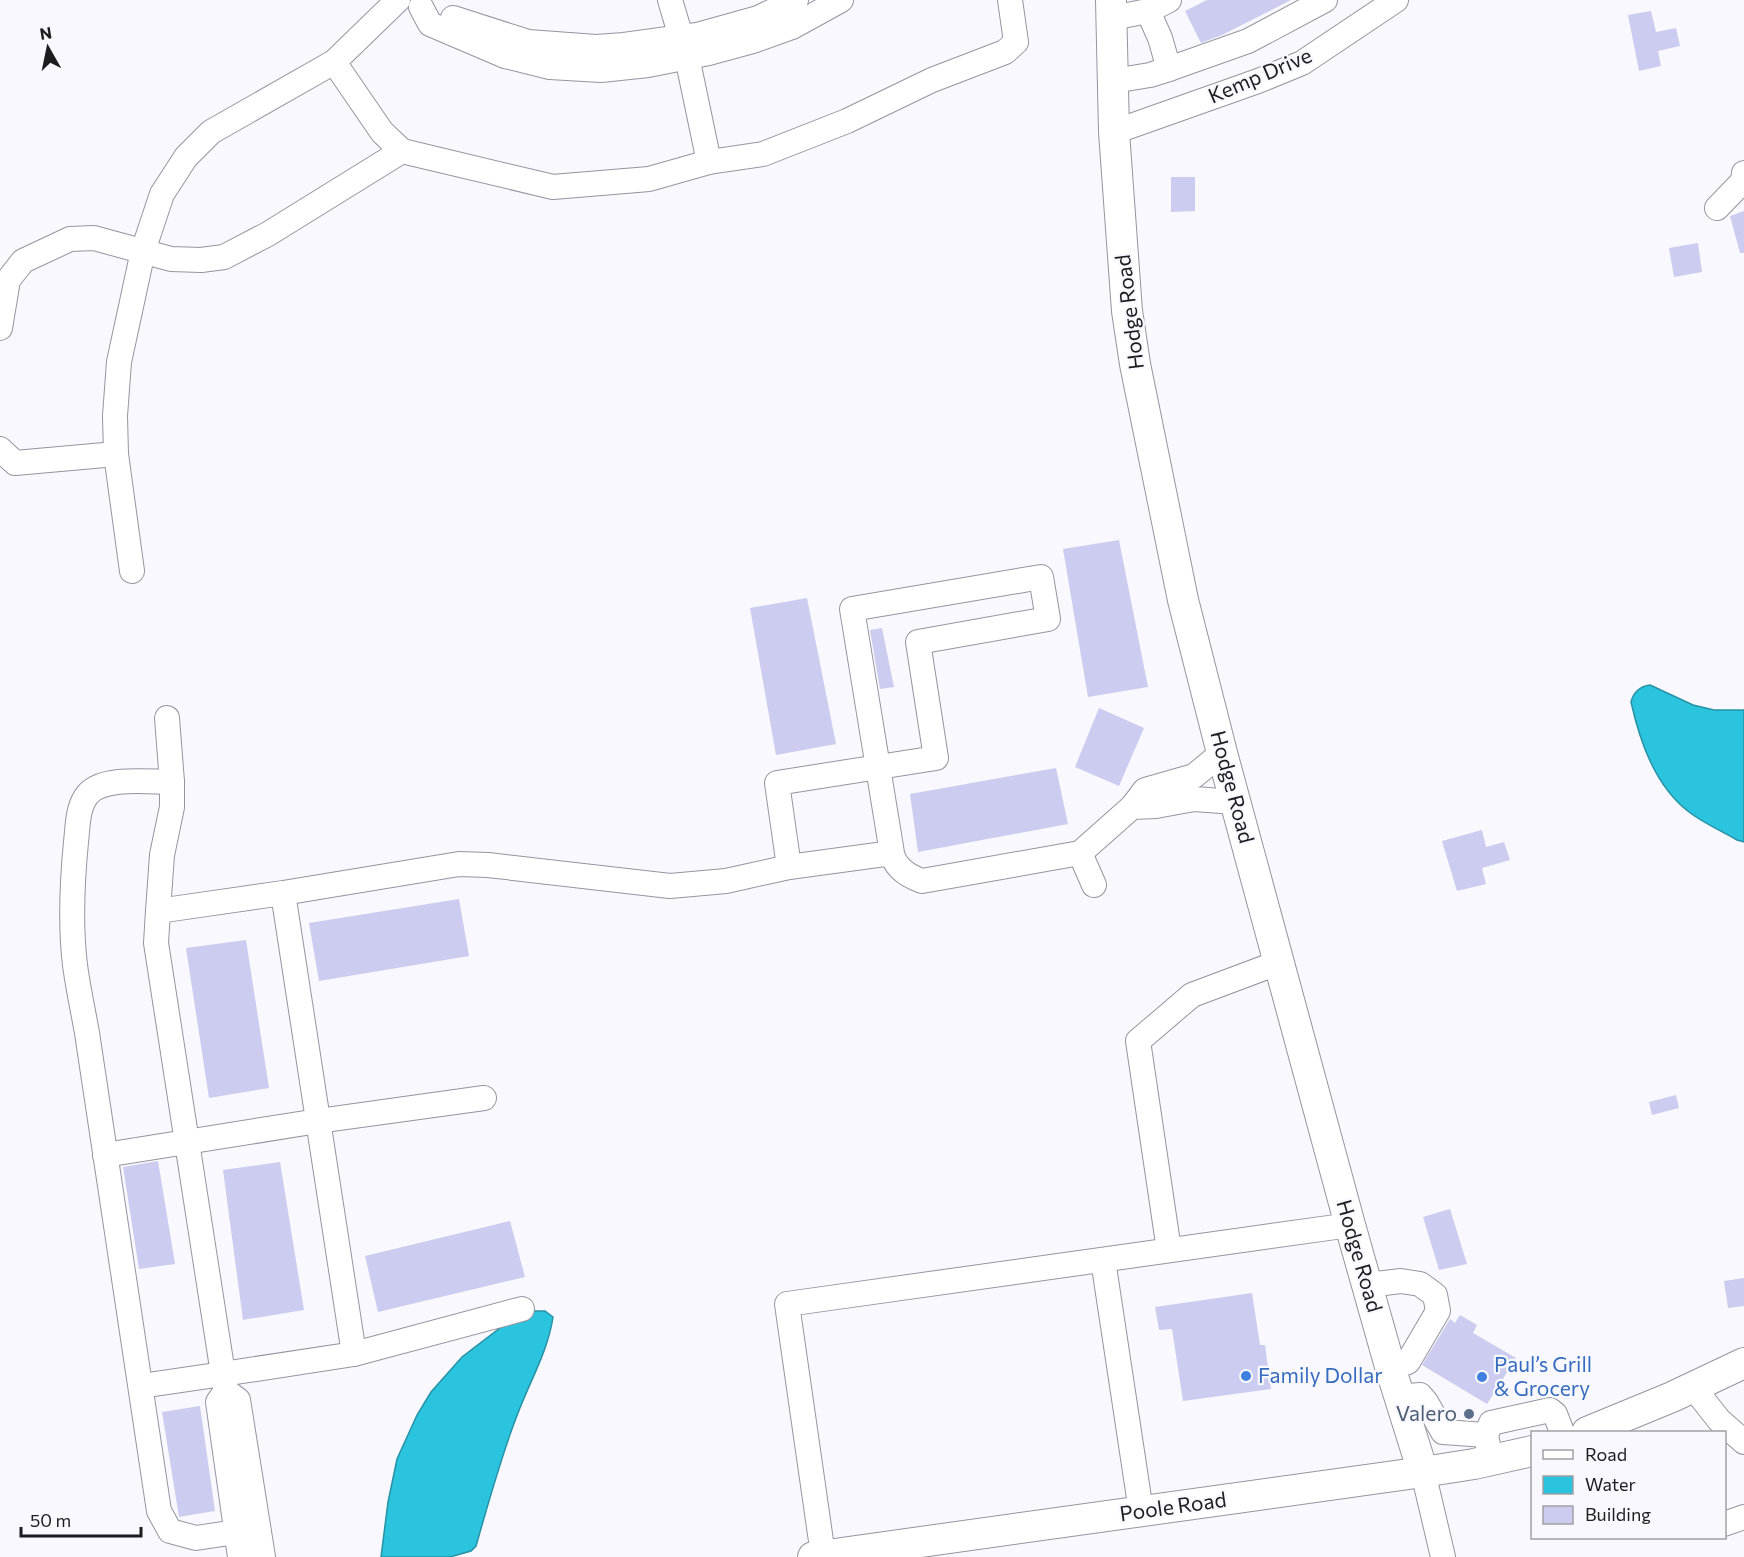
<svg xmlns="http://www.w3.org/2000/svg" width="1744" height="1557" font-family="Commissioner,sans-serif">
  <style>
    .water { fill: #2bc4de; stroke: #2792a5; stroke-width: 1.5 }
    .building { fill: #ccccf0 }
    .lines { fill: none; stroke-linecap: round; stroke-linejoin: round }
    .minor-casing { stroke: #95959f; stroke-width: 26 }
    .major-casing { stroke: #95959f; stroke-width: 32 }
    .minor { stroke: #fff; stroke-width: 24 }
    .major { stroke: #fff; stroke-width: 30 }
    .shop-dot { fill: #3f7fe0; stroke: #f8f8fe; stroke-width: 2 }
    .service-dot { fill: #5c6f8a; stroke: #f8f8fe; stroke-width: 2 }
    .labels { text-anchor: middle; stroke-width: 4.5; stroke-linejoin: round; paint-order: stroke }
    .street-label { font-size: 21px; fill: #1d1d20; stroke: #f8f8fe }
    .shop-label { font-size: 21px; fill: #366cbe; stroke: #f8f8fe; text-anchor: start }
    .service-label { font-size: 21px; fill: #4e5e75; stroke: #f8f8fe; text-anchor: end }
  </style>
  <rect width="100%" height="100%" fill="#f8f8fe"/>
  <g class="water">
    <path d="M1650,685L1693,705L1714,710H1744V842L1737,840C1722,831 1703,823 1689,812C1655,786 1640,742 1631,702C1633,693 1640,686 1650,685Z"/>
    <path d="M534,1311H545L553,1317C548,1351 530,1381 518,1413C501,1456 489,1501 476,1546L471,1551L450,1557H381L388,1502L397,1459L417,1415L431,1392L462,1357L504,1325Z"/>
  </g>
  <g class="building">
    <polygon points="1207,0 1291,0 1222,35 1201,43 1185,11"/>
    <polygon points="1651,11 1656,32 1676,28 1680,46 1658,51 1661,66 1639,71 1628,15"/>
    <polygon points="1171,177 1195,177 1195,211 1171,212"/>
    <polygon points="1744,211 1744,253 1740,253 1730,216"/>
    <polygon points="1698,243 1702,272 1674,277 1669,248"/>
    <polygon points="1119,540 1148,687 1088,697 1063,549"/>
    <polygon points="807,598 836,744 776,755 750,608"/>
    <polygon points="882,628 894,687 880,689 870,630"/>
    <polygon points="1099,708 1144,728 1119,786 1075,767"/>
    <polygon points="1056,768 1068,824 918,852 910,794"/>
    <polygon points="1482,830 1486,847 1504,842 1510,860 1482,868 1486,884 1457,891 1442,841"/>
    <polygon points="459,899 469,956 319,981 309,923"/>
    <polygon points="246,940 269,1088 209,1098 186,948"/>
    <polygon points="1676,1095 1679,1108 1652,1115 1649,1102"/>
    <polygon points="158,1161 175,1264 139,1269 123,1167"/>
    <polygon points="280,1162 304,1310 243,1320 223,1170"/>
    <polygon points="1450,1209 1467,1264 1439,1270 1423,1217"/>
    <polygon points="510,1221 525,1277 378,1312 365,1256"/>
    <polygon points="1744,1278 1744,1306 1728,1308 1724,1281"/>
    <polygon points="1252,1293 1260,1345 1265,1345 1271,1389 1183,1401 1172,1329 1159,1330 1155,1307"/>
    <polygon points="1460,1315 1477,1325 1473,1333 1516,1358 1487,1404 1422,1365 1450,1319 1455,1323"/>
    <polygon points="200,1406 215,1511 179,1517 162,1412"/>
  </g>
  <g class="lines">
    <defs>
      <g id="minor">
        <polyline points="398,0 334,62 382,132 402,151 553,187 649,179 709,162"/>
        <polyline points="670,0 687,57 709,162 763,154 847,121 932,80 1005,52 1016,42 1010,0"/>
        <polyline points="421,7 430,24 505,56 550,67 601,70 648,65 709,53 753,41 792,27 841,0"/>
        <polyline points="453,18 528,42 596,47 624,45 697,35 758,18 796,0"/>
        <polyline points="1112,18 1148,11 1169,0"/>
        <polyline points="1169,69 1248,41 1325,0"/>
        <polyline points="1113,81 1150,75 1169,69 1160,38 1148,11"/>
        <polyline points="1114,132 1258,81 1302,63 1396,0"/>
        <polyline points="1717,208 1743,181 1744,173"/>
        <polyline points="0,328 8,280 23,261 70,239 94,238 171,259 201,260 224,257 268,234 402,151"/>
        <polyline points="0,449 15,463 116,454"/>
        <polyline points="132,571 116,454 115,416 119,362 143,251 162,194 186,157 211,132 334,62"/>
        <path d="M172,782C149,782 104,776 88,794C77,807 78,826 76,842C72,883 70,924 75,965C78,988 83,1010 87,1033L159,1511L170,1531L196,1538L236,1532"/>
        <polyline points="1132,807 1156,806 1194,799 1235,802"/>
        <path d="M892,853L789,867L777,783L936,758L918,642L1048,619L1041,577L852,609L892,853C895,868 908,876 922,881L1080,853L1132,807L1145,790L1194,776L1222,753"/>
        <polyline points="1080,853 1094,885"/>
        <polyline points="283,893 158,911 156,943 223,1374 354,1354 283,893 459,864 488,865 670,886 726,881 789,867"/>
        <polyline points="158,911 162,855 172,807 172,782 167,718"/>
        <polyline points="105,1155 318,1121 484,1098"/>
        <polyline points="1169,1250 1138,1041 1192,995 1280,962"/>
        <polyline points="1103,1260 1141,1511"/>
        <polyline points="1367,1285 1401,1281 1420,1284 1435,1295 1438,1311 1408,1362 1391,1368"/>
        <polyline points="354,1354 522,1309"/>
        <polyline points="141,1386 223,1374 226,1391 238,1400 263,1557"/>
        <polyline points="1693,1387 1719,1420 1744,1442"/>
        <polyline points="226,1391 218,1402 240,1557"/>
        <polyline points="1400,1397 1420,1395 1426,1402 1443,1432 1486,1435"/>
        <polyline points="1491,1461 1486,1435 1491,1423 1550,1410 1555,1414 1562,1432"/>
        <polyline points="1423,1472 1443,1557"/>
        <polyline points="1724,1524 1744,1517"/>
        <polyline points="823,1555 787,1304 1350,1225"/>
      </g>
      <g id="major">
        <polyline points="1111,0 1114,132 1127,311 1135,364 1183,600 1222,753 1350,1225 1391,1370 1423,1472"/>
        <polyline points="1587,1432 1672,1397 1744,1363"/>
        <polyline points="813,1557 1423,1472 1474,1464 1532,1451"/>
      </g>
    </defs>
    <use href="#minor" class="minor-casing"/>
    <use href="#major" class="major-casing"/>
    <use href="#minor" class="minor"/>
    <use href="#major" class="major"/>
  </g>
  <g class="shop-dot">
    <circle cx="1246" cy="1376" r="6"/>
    <circle cx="1482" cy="1377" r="6"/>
  </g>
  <circle class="service-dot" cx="1469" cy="1414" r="6"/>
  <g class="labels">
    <g class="street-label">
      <text transform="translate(1260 76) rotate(-23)" y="7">Kemp Drive</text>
      <text transform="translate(1130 312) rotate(-97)" y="7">Hodge Road</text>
      <text transform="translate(1232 787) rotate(75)" y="7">Hodge Road</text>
      <text transform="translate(1359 1256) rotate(74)" y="7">Hodge Road</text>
      <text transform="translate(1173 1507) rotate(-8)" y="7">Poole Road</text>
    </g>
    <g class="shop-label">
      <text x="1494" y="1372">Paul’s Grill<tspan x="1494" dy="24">&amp; Grocery</tspan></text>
      <text x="1258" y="1383">Family Dollar</text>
    </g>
    <g class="service-label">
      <text x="1457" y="1421">Valero</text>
    </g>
  </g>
  <rect x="1531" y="1431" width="195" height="108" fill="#f8f8fe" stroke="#a0a0a5" stroke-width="1.5"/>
  <rect x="1543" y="1450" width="30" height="9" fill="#ffffff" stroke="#a0a0a5" stroke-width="1.5"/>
  <text x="1585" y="1461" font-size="18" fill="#1d1d20">Road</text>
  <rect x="1543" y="1476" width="30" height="18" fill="#2bc4de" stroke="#a0a0a5" stroke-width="1.5"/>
  <text x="1585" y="1491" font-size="18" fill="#1d1d20">Water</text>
  <rect x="1543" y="1506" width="30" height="18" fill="#ccccf0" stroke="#a0a0a5" stroke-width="1.5"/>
  <text x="1585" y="1521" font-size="18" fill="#1d1d20">Building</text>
  <g transform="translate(48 48) rotate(351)" stroke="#f8f8fe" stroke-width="4.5" paint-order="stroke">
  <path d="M0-4.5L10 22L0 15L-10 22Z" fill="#1d1d20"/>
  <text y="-9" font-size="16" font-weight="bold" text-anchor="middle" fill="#1d1d20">N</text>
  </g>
  <path d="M21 1527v9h120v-9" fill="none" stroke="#1d1d20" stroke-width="3"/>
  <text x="30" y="1527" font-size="18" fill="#1d1d20" stroke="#f8f8fe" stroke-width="4.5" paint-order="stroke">50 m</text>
</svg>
